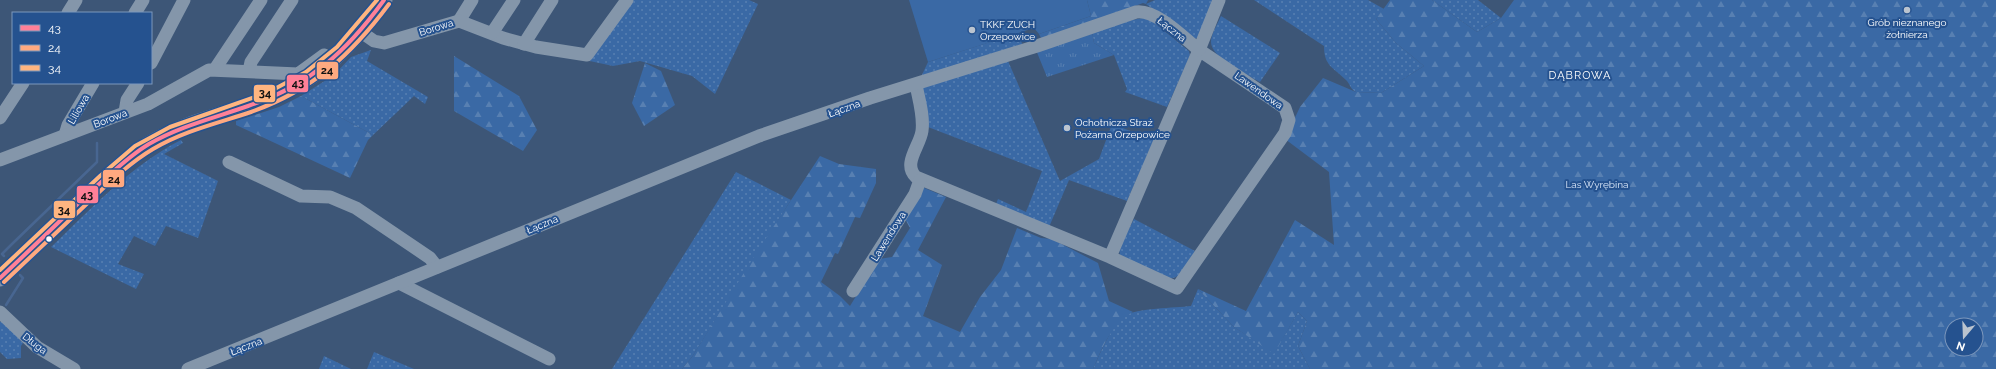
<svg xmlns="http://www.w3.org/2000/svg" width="1996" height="369" font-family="Raleway,sans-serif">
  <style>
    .grass { fill: url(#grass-dots) }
    .forest { fill: url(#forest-firs); fill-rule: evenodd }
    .park { fill: url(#park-tufts) }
    .pitch { fill: #3a69a5 }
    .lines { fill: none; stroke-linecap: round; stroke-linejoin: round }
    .stream { stroke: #486691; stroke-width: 2.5 }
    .minor { stroke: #8496aa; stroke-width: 13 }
    .major { stroke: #8493a9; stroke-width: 17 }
    .bus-1-casing { stroke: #25528f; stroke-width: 7 }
    .bus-2-casing { stroke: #25528f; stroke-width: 7 }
    .bus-3-casing { stroke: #25528f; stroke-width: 7 }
    .bus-1 { stroke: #ff8098; stroke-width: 4 }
    .bus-2 { stroke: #ffa980; stroke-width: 4 }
    .bus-3 { stroke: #ffb580; stroke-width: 4 }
    .poi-dot { fill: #bbc4cf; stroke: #25528f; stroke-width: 1.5 }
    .bus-dot { fill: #fff; stroke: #25528f; stroke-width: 1.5 }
    .labels { text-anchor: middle; stroke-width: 4; stroke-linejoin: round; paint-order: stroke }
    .poi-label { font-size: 10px; fill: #fff; stroke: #25528f; text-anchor: start }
    .street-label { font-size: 10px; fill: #fff; stroke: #25528f }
    .park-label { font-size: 10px; fill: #dae7f9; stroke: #25528f }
    .neighbourhood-label { font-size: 11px; letter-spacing: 1px; fill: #fff; stroke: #25528f }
    .line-badge { stroke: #25528f; stroke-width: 1.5 }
    .pale-badge-label { font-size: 11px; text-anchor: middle; font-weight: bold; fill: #111 }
  </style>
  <defs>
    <pattern id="grass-dots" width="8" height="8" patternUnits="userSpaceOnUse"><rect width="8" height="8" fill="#3a69a5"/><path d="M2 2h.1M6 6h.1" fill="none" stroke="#5880b2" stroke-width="1.8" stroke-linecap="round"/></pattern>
    <pattern id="forest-firs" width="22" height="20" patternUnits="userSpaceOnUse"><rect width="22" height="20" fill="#3a69a5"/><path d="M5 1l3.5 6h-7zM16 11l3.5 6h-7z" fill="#5880b2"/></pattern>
    <pattern id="park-tufts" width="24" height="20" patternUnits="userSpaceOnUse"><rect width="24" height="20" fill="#3a69a5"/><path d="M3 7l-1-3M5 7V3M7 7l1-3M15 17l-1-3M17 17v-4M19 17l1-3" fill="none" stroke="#5880b2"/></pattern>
  </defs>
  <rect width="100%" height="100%" fill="#3d5677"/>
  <g class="grass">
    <polygon points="631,0 749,0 758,4 715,94 692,76 640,61 613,66 585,60"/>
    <polygon points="1155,0 1215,0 1202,35 1195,39 1190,38 1146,4"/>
    <path d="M1254,0H1368L1384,9L1376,19L1396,43L1424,66L1381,93L1356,92C1351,90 1350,84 1346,80C1333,67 1324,66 1324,46Z"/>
    <polygon points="1432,0 1478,0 1501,18 1477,32"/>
    <path d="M1221,16L1280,53L1260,82C1247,75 1211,58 1211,42C1211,34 1218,23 1221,16Z"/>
    <polygon points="1143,18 1152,21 1189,51 1190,56 1167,107 1125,92 1127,89 1114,55 1094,43 1092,31 1121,22"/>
    <polygon points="1018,33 1023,46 921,77 928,62"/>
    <polygon points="371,50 367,61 428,97 425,104 414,96 373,135 301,96 334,75 351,57"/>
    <polygon points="1008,61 1060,181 1099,159 1112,124 1154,140 1127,201 1069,180 1049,227 996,204 998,199 1026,212 1042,171 928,127 919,87"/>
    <path d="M181,140L183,143L164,154L218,181L198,238L166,226L155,246L134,236L118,264L144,274L136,289L51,247C92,208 130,166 181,140Z"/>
    <polygon points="736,172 791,200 692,357 682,369 612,369"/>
    <path d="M1134,219L1195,251C1190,259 1185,272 1176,277C1164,283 1132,261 1120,255L1119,248Z"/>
    <path d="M1198,289L1234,327L1274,353L1298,312L1307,321L1298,346L1310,369H1093C1099,356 1112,324 1124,316C1137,308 1175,308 1191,306Z"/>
    <polygon points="3,321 23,343 21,346 21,358 7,359 0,352 0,322"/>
    <polygon points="374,352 414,369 367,369"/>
    <polygon points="324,356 351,369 319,369"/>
  </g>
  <g class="forest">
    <polygon points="1087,0 1148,0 1146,4 1143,3 1042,40 1039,34 1091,16"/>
    <path d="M1390,0H1432L1477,32L1501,18L1514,0H1996V369H1310L1298,346L1307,321L1298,312L1274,354L1234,327L1198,289L1246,311L1295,220L1334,245L1329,172L1285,139L1300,107L1323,78L1356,92L1381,93L1424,66L1396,43L1376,19ZM1952,325H1976V349H1952Z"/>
    <polygon points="454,56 519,96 537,130 523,151 454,111"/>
    <polygon points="645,63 661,71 675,105 644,126 632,103"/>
    <polygon points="301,96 373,135 368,140 350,178 236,125 236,121 279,107"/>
    <path d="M820,156L839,164L876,169V183L860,218L855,217L838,254L835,253L821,282L840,296L850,306L879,259L892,257L910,228L904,217L922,187L946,197L918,250L942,265L923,316L960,332L980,297L1001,270L1017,228L1041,238L1052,239L1098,263L1109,301L1133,312C1112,322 1102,349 1093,369H682L692,357L755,255Z"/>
  </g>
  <polygon class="park" points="1092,31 1094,43 1114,55 1047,77 1036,50"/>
  <polygon class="pitch" points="909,0 1087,0 1091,16 1039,34 1034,28 928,62"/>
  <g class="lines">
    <g class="stream">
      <polyline points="4,256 2,254 12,244 97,162 97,143"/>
      <polyline points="6,305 23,278 20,275"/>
    </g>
    <g class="minor">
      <polyline points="68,13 76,0"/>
      <polyline points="135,13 143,0"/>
      <polyline points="459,21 472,0"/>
      <polyline points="361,32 374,41 384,43 459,21 503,38 536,47 587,55 627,0"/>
      <polyline points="492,33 514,0"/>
      <polyline points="524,44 552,0"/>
      <polyline points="151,63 184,0"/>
      <polyline points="215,69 261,0"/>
      <polyline points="249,71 251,62 292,0"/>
      <path d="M916,85C919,100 924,116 922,131C920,146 902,164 916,177L1110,257L1177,288L1285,133L1289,120L1285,108L1199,50L1110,257"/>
      <polyline points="125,112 127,100 138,83"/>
      <polyline points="0,118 23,83"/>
      <polyline points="65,135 68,125 93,83"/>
      <polyline points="0,160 148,104 209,70 298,74 324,55"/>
      <polyline points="229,162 301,196 330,197 356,208 430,258 437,267"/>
      <polyline points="399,283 549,359"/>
      <polyline points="853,291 915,194 920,180"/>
      <polyline points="0,312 37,347 74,369"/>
      <path d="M188,369L759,136L870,98L1037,46L1136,12C1156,9 1184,38 1199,50L1219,0"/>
    </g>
    <path class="major" d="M0,278C27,253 53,228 79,203C101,183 123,161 148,145C180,126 215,117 249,106C311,85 347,53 384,0"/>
    <defs>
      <path id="bus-1" d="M0,278C30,250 60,221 90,192C109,176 127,157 149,144C180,126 214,118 248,106C309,86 347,51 384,0"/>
      <path id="bus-2" d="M4,282C34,254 64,225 94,197C112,180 131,162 153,149C183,131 218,123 251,112C313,90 351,55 389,4"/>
      <polyline id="bus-3" points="0,270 100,176 135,146 170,127 269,92 306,72 337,47 377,0"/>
    </defs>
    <use href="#bus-1" class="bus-1-casing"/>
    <use href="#bus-2" class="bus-2-casing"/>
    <use href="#bus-3" class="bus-3-casing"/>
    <use href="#bus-1" class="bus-1"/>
    <use href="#bus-2" class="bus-2"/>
    <use href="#bus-3" class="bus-3"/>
  </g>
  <g class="poi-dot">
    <circle cx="1907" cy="10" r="4"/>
    <circle cx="972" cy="30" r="4"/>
    <circle cx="1067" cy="128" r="4"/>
  </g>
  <circle class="bus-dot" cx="49" cy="239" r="3.5"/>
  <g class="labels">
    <g class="poi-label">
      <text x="1907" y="26" text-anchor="middle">Grób nieznanego<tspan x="1907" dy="12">żołnierza</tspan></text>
      <text x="980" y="28">TKKF ZUCH<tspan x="980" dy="12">Orzepowice</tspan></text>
      <text x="1075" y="126">Ochotnicza Straż<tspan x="1075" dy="12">Pożarna Orzepowice</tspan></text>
    </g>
    <g class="street-label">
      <text transform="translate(436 27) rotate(-17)" y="4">Borowa</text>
      <text transform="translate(1172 29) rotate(38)" y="4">Łączna</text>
      <text transform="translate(1259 90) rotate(35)" y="4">Lawendowa</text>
      <text transform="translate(844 108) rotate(-20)" y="4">Łączna</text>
      <text transform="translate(78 109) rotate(-60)" y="4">Liliowa</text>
      <text transform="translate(110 118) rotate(-21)" y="4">Borowa</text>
      <text transform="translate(542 224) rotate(-22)" y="4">Łączna</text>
      <text transform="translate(888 236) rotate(-58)" y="4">Lawendowa</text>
      <text transform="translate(35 343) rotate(38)" y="4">Długa</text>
      <text transform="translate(246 346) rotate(-21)" y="4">Łączna</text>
    </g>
    <g class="park-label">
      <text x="1597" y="188">Las Wyrębina</text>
    </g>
    <g class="neighbourhood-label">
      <text x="1580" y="79">DĄBROWA</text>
    </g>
  </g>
  <g class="line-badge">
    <rect x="316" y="61" width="23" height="19" rx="4" fill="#ffa980"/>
    <rect x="286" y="74" width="23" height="19" rx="4" fill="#ff8098"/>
    <rect x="253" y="84" width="23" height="19" rx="4" fill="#ffb580"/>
    <rect x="102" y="169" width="23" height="19" rx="4" fill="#ffa980"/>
    <rect x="76" y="185" width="23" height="19" rx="4" fill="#ff8098"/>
    <rect x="53" y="200" width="23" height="19" rx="4" fill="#ffb580"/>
  </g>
  <g class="pale-badge-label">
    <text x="327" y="74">24</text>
    <text x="298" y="87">43</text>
    <text x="265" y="97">34</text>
    <text x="114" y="183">24</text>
    <text x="87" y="199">43</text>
    <text x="64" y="214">34</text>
  </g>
  <rect x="12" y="12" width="140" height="72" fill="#25528f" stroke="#7c97bc"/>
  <rect x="20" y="25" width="20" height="6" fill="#ff8098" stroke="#7c97bc"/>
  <text x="48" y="32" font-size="12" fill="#ffffff">43</text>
  <rect x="20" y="45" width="20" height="6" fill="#ffa980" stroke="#7c97bc"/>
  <text x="48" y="52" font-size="12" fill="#ffffff">24</text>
  <rect x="20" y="65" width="20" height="6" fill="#ffb580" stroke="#7c97bc"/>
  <text x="48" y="72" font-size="12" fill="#ffffff">34</text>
  <g transform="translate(1964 337) rotate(199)"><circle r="19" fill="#25528f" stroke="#7c97bc"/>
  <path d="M0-3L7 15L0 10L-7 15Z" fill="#bbc4cf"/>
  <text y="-6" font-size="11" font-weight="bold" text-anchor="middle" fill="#ffffff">N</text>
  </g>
</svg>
